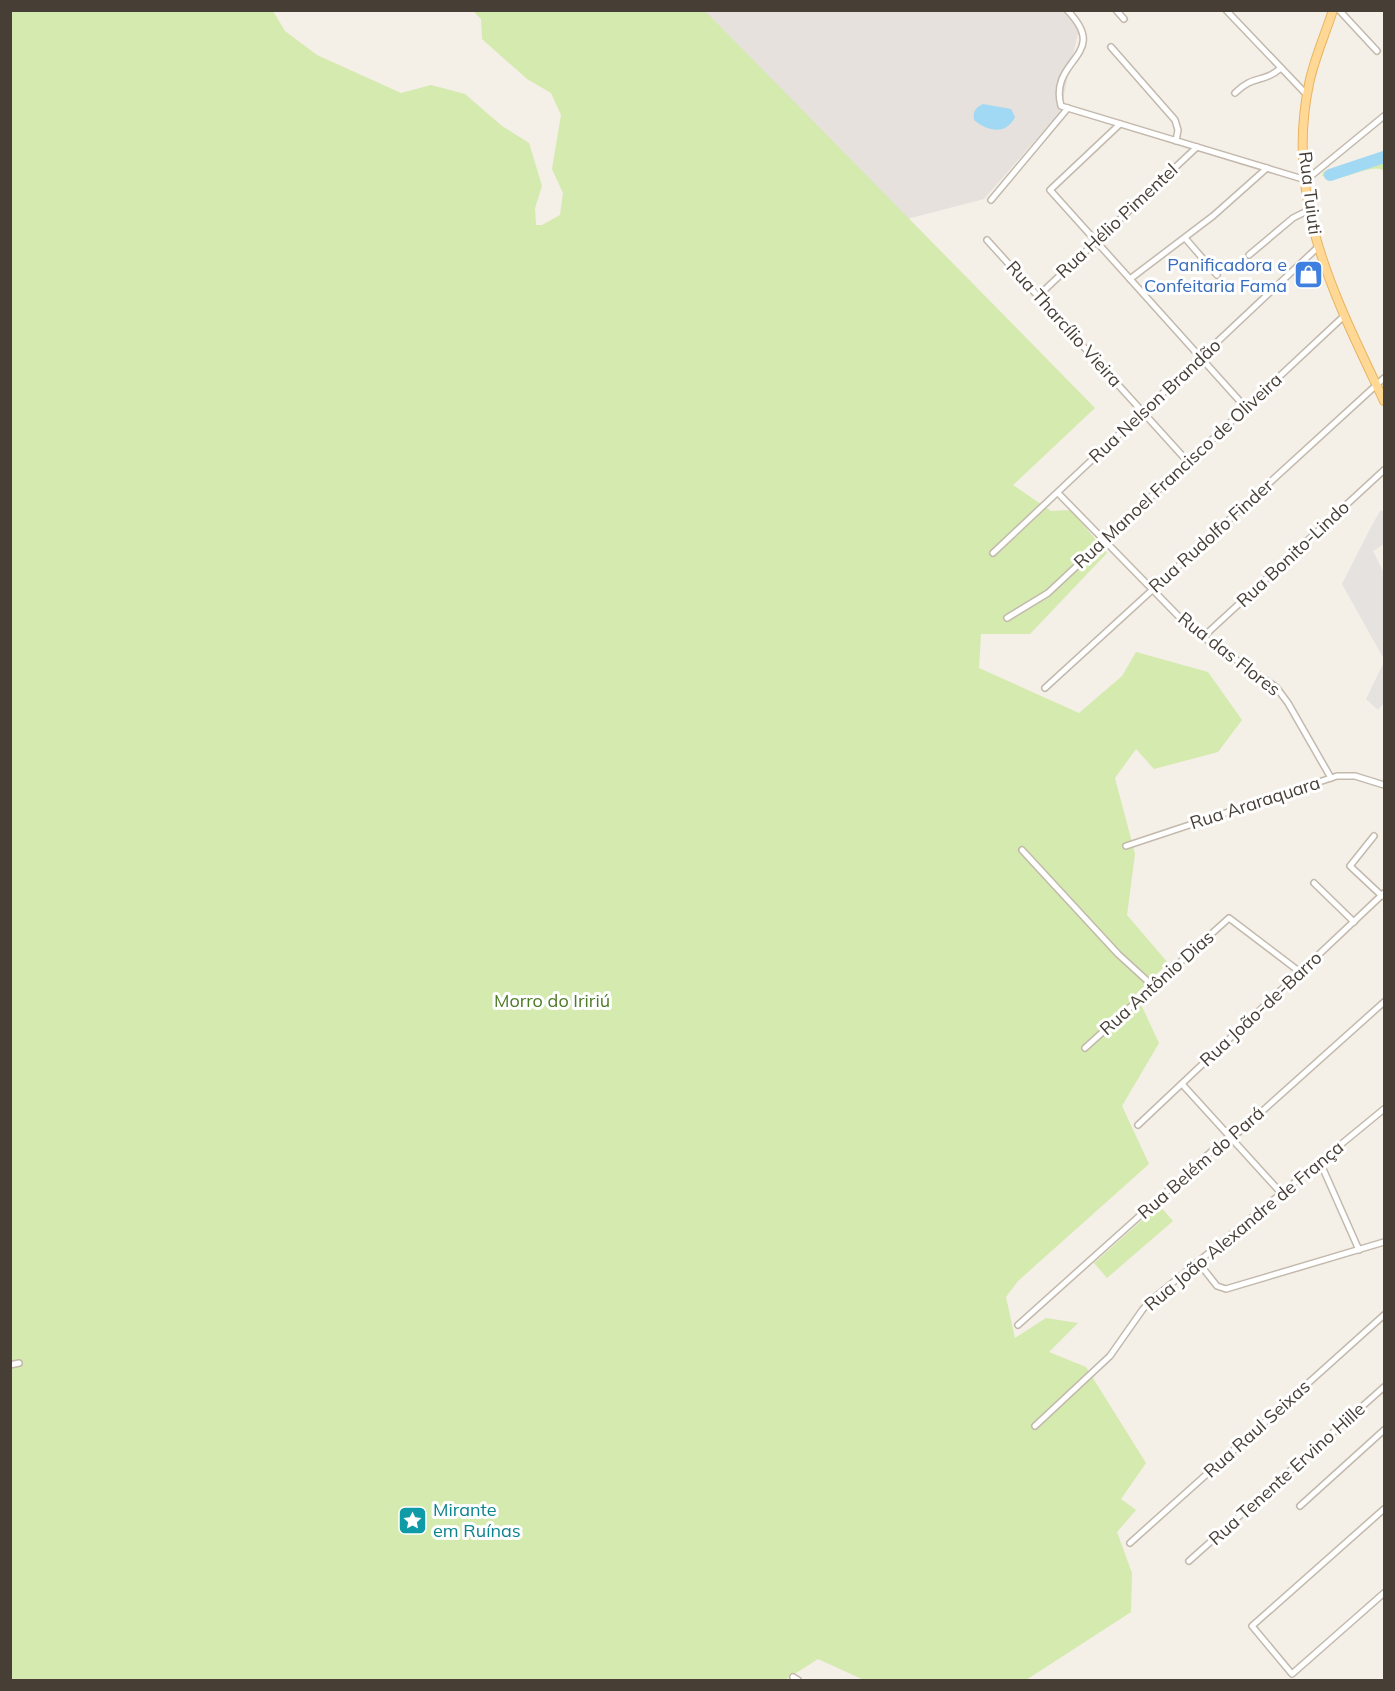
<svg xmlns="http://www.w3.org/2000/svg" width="1395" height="1691" font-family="Mulish,sans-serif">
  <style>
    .industrial { fill: #e6e1dc }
    .green { fill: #d4eaae }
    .parking { fill: #e5e2df }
    .water { fill: #a1d8f3 }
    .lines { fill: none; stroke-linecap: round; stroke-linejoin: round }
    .river { stroke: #a1d8f3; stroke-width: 12 }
    .street-casing { stroke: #c3b9ac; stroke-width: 8 }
    .primary-casing { stroke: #e8b561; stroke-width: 10 }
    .street { stroke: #fff; stroke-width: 5 }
    .primary { stroke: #ffd895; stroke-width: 8 }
    .labels { text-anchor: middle; stroke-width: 6; stroke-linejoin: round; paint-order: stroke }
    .street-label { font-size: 18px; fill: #473f36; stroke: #fff }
    .shop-label { font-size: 18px; fill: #366cbe; stroke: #fff; text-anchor: end }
    .park-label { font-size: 18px; fill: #4d7b27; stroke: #fff }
    .culture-label { font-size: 18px; fill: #0d838f; stroke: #fff; text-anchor: start }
  </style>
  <rect width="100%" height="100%" fill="#f4efe7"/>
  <polygon class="industrial" points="1061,10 1079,29 1060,112 984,199 907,219 696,11"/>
  <g class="green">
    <polygon points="11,11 273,11 285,31 317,55 401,93 431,85 465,94 502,126 529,143 542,186 535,208 536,225 542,225 560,215 563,193 552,169 561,115 551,93 527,79 482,39 481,19 473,11 705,11 1095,408 1013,485 1051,511 1071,510 1107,553 1030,634 981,634 979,668 1079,713 1122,676 1136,652 1208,672 1242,720 1218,752 1154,769 1136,749 1115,778 1135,854 1127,915 1168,963 1136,994 1159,1043 1122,1106 1149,1164 1018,1281 1006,1297 1015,1338 1046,1318 1078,1323 1049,1352 1086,1367 1146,1463 1121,1499 1136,1510 1117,1532 1132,1573 1131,1612 1026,1680 864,1680 818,1659 785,1680 11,1680"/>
    <path d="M1384,151V171C1372,161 1341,185 1322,176L1323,172Z"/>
    <polygon points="1159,1205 1173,1221 1107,1278 1094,1263"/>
  </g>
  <g class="parking">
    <polygon points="1384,510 1384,544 1373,551 1384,573 1384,659 1342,584 1370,529 1380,511"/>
    <polygon points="1384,662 1384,703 1378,710 1366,699"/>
  </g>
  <path class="water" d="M983,104L1011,109L1015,117C1006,136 987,131 974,120C973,111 975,108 983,104Z"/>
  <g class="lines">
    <polyline class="river" points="1330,175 1384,157"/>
    <defs>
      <g id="street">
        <path d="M1067,10C1112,56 1048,58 1061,106L1306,180L1384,116"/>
        <polyline points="1116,10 1124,19"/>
        <polyline points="1226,10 1307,95"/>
        <polyline points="1339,10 1377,51"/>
        <polyline points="1111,47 1175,120 1178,130 1176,141"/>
        <path d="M1235,93C1254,74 1262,84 1281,68"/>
        <polyline points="1120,124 1050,190 1246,408"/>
        <polyline points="991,200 1068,108"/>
        <polyline points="1185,238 1217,275"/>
        <polyline points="987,240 1188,462"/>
        <polyline points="1249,255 1293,218 1309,210"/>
        <polyline points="1130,279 1213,216 1267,168"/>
        <polyline points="1038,296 1197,147"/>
        <polyline points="1058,493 1191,629 1276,687 1288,703 1331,778"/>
        <polyline points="993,553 1317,248"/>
        <polyline points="1007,618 1048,593 1344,316"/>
        <polyline points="1202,638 1384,470"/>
        <polyline points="1045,688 1384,378"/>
        <polyline points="1374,836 1350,866 1382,896"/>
        <polyline points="1126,846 1337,776 1355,776 1384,785"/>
        <polyline points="1022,850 1118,954 1153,986"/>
        <polyline points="1314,883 1354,922"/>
        <polyline points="1085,1048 1229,918 1300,972"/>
        <polyline points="1182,1084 1282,1194"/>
        <polyline points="1138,1125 1384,893"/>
        <polyline points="1320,1162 1359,1250"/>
        <polyline points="1198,1262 1217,1286 1226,1289 1384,1242"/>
        <polyline points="1018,1325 1222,1142 1239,1132 1384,1002"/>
        <polyline points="10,1365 19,1363"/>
        <polyline points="1035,1426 1110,1356 1143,1309 1154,1298 1384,1109"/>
        <polyline points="1300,1506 1384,1430"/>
        <polyline points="1384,1509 1252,1626 1292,1674 1384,1593"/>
        <polyline points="1130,1543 1384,1315"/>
        <polyline points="1189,1561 1384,1387"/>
        <polyline points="793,1677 798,1680"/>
      </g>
      <path id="primary" d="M1333,10C1325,35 1314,59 1309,84C1284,202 1336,299 1384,401"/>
    </defs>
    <use href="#street" class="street-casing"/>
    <use href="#primary" class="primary-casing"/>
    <use href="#street" class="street"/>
    <use href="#primary" class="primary"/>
  </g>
  <defs>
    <symbol id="shop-square" viewBox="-11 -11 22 22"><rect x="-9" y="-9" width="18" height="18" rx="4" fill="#3f7fe0" stroke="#fff"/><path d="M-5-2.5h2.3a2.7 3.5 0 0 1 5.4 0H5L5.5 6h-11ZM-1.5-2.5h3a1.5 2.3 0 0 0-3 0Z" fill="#fff"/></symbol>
    <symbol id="sight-square" viewBox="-11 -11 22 22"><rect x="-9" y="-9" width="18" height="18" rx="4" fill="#0f9aa8" stroke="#fff"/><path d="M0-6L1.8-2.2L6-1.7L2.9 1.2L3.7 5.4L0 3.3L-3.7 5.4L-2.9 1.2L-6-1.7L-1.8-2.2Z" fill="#fff"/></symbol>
  </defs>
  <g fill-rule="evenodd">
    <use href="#shop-square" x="1292" y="258" width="33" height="33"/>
    <use href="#sight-square" x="396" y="1504" width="33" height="33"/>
  </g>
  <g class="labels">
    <g class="street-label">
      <text transform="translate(1310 193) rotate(83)" y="6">Rua Tuiuti</text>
      <text transform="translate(1117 221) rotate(-43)" y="6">Rua Hélio Pimentel</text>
      <text transform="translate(1064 324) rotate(48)" y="6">Rua Tharcílio Vieira</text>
      <text transform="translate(1155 401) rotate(-43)" y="6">Rua Nelson Brandão</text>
      <text transform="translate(1178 471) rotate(-43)" y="6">Rua Manoel Francisco de Oliveira</text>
      <text transform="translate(1211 536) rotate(-42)" y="6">Rua Rudolfo Finder</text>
      <text transform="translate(1293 554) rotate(-43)" y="6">Rua Bonito-Lindo</text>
      <text transform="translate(1229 654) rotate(38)" y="6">Rua das Flores</text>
      <text transform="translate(1255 803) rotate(-18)" y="6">Rua Araraquara</text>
      <text transform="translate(1157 983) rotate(-42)" y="6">Rua Antônio Dias</text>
      <text transform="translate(1261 1009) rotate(-43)" y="6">Rua João-de-Barro</text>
      <text transform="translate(1201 1163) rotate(-41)" y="6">Rua Belém do Pará</text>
      <text transform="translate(1244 1226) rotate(-40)" y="6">Rua João Alexandre de França</text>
      <text transform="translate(1257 1429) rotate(-42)" y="6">Rua Raul Seixas</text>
      <text transform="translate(1287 1474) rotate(-42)" y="6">Rua Tenente Ervino Hille</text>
    </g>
    <g class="shop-label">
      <text x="1287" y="271">Panificadora e<tspan x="1287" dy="21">Confeitaria Fama</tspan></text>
    </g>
    <g class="park-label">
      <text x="552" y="1007">Morro do Iririú</text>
    </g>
    <g class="culture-label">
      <text x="433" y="1516">Mirante<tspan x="433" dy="21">em Ruínas</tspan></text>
    </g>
  </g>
  <rect width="1395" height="1691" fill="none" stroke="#473f36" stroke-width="24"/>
</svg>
